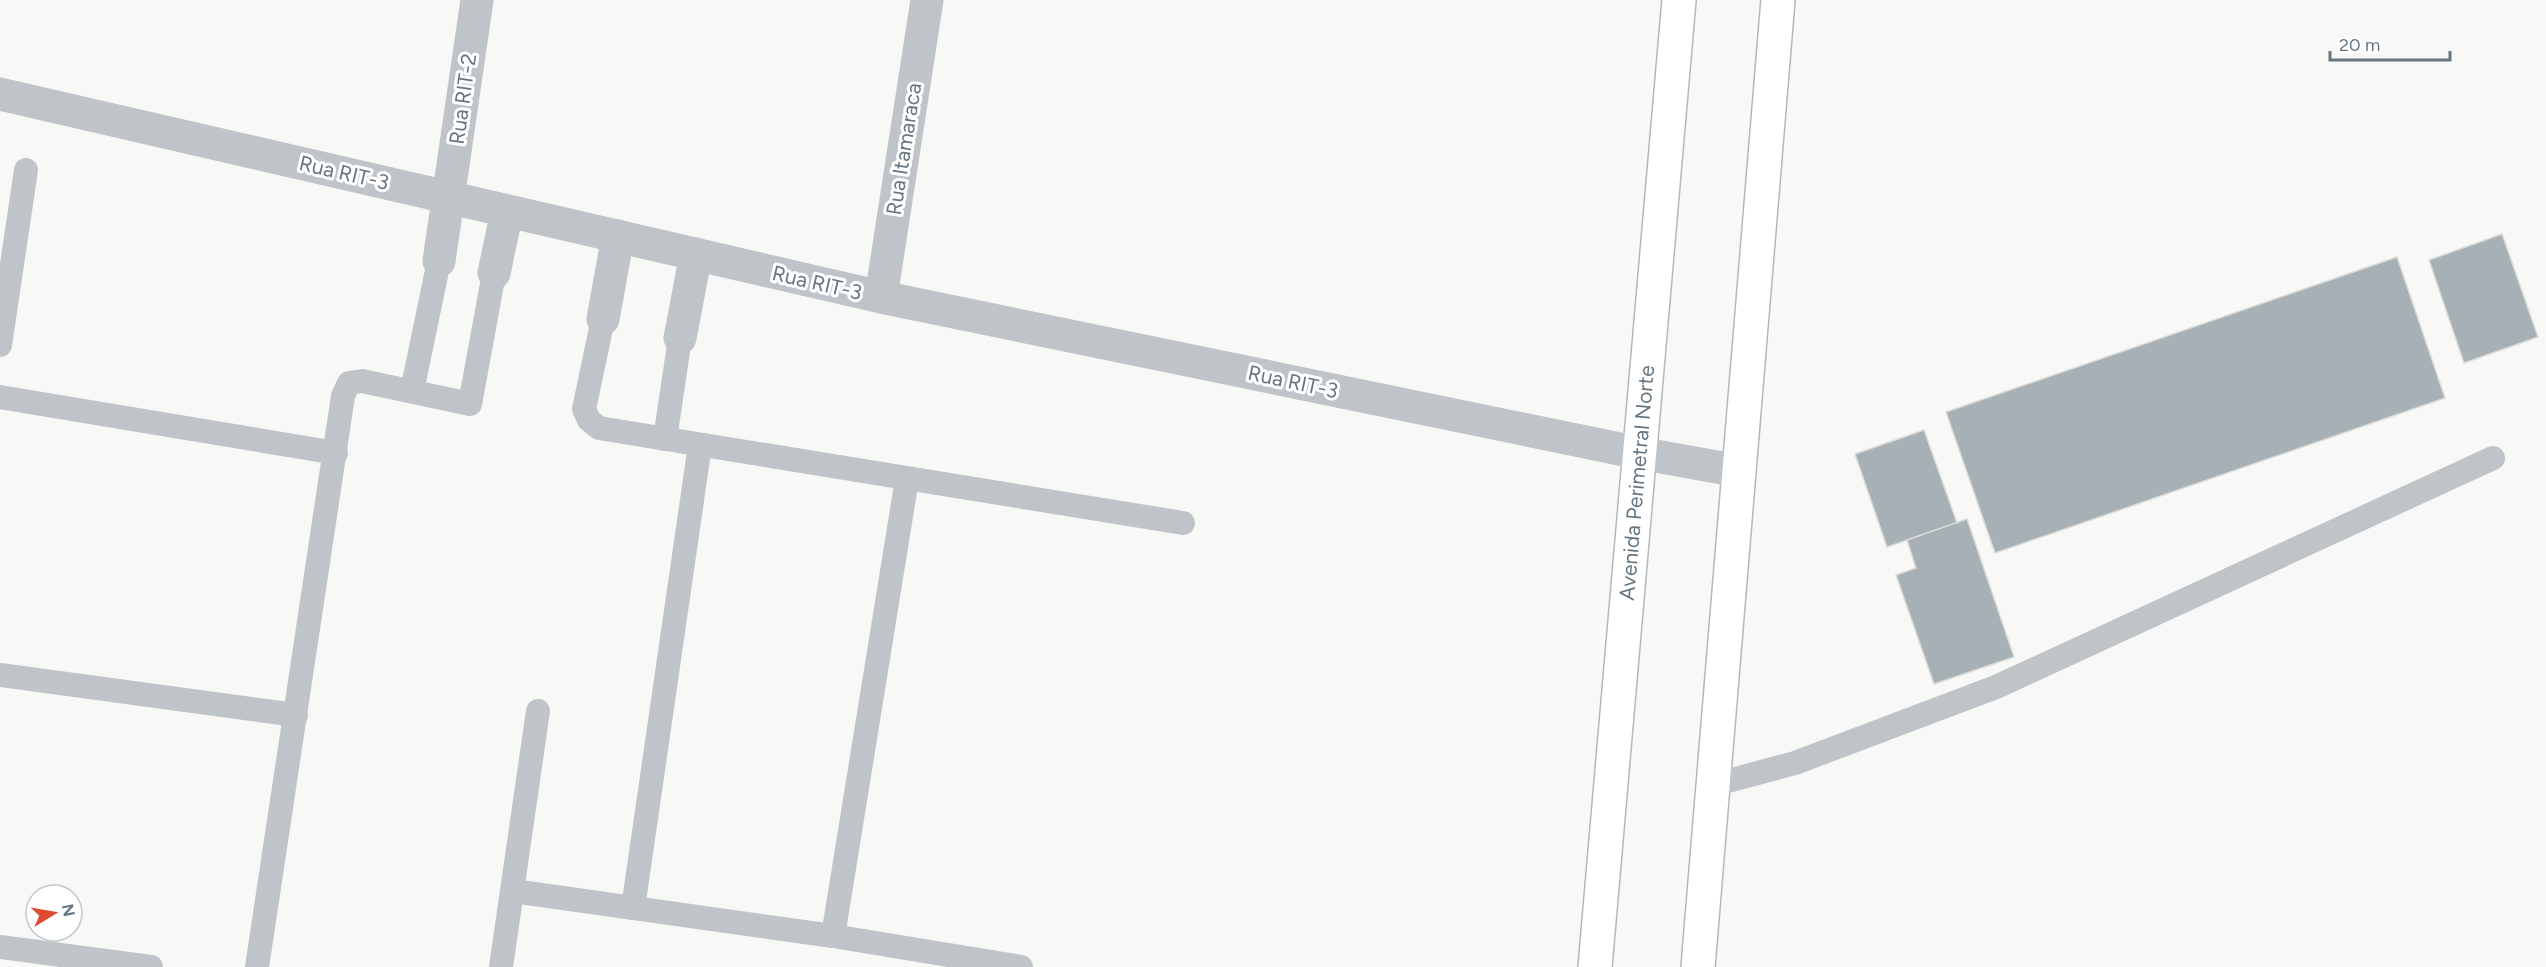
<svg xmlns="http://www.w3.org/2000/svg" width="2546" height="967" font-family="Figtree,sans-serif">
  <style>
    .building { fill: #a7b0b5; stroke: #dadad8; stroke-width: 1.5 }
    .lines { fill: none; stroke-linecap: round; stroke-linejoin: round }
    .trunk-casing { stroke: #b3b8bb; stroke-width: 36 }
    .service { stroke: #bfc4c8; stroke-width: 24 }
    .minor { stroke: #bfc4c8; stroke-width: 33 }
    .trunk { stroke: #fff; stroke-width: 33 }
    .labels { text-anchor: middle; stroke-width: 6; stroke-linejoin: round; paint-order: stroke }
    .street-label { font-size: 21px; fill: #657680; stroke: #fff }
  </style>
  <rect width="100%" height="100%" fill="#f8f8f6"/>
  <g class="building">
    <polygon points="2502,234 2538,337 2464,363 2429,260"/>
    <polygon points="2397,257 2445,398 1995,553 1946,412"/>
    <polygon points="1924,430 1957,523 1887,547 1855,454"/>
    <polygon points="1967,519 2014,657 1934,684 1896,575 1916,568 1907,540"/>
  </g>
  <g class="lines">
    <defs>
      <g id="trunk">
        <path id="s1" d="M1595,967L1679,0"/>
        <polyline points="1698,967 1778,0"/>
      </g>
    </defs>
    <use href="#trunk" class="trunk-casing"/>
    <g class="service">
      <polyline points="603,319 584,409 589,420 599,428 1183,523"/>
      <polyline points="0,345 26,170"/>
      <polyline points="412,391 439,261"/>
      <polyline points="0,397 336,453"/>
      <polyline points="665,439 680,338"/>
      <polyline points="0,675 296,715"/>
      <polyline points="1713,785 1795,763 1996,687 2493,458"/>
      <polyline points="513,891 833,936 1021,967"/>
      <polyline points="633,908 700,445"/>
      <polyline points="833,936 907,479"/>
      <polyline points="0,947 151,967"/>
      <polyline points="257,967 343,396 349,383 362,381 470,404 494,273"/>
      <polyline points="501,967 538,711"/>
    </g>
    <g class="minor">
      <polyline points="0,94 881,297 1639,453 1739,471"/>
      <polyline points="439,261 477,0"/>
      <polyline points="494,273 507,211"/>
      <polyline points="881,297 927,0"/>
      <polyline points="603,319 618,236"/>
      <polyline points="680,338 696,254"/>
    </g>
    <use href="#trunk" class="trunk"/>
  </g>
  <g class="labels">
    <g class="street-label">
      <text transform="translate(463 99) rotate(-82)" y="7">Rua RIT-2</text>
      <text transform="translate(904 149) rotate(-81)" y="7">Rua Itamaraca</text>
      <text transform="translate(344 173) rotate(13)" y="7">Rua RIT-3</text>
      <text transform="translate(817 283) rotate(13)" y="7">Rua RIT-3</text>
      <text transform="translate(1293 382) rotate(12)" y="7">Rua RIT-3</text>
      <text dy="7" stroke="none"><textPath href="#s1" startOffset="486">Avenida Perimetral Norte</textPath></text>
    </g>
  </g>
  <g transform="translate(54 913) rotate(79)"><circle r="28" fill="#ffffff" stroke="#c1c8cc" stroke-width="1.5"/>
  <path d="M0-4.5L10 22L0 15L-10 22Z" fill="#dd4b32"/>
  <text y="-9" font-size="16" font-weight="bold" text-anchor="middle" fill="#657680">N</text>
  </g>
  <path d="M2330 51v9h120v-9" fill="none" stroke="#657680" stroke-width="3"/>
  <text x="2339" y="51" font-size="18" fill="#657680" stroke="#ffffff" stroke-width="4.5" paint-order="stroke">20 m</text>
</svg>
